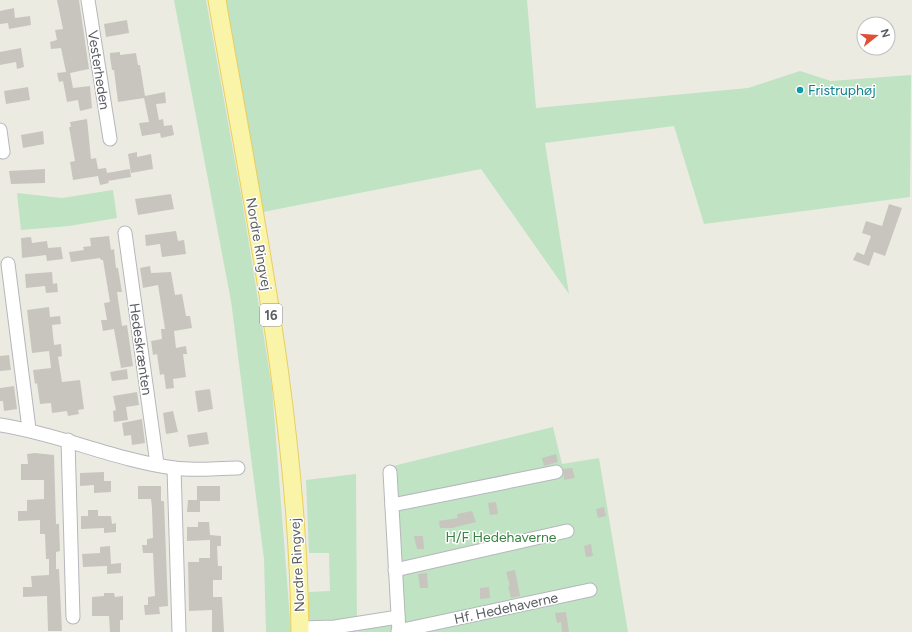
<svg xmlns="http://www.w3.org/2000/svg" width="912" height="632" font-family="Figtree,sans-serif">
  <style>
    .green { fill: #bfe3c3 }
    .building { fill: #c8c5bf }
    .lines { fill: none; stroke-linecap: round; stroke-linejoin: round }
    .minor-casing { stroke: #b5b7bc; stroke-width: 15 }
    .major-casing { stroke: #e9ce5e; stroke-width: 19 }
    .minor { stroke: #fff; stroke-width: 13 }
    .major { stroke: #faf4a9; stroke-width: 17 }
    .culture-dot { fill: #0f9aa8; stroke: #fff; stroke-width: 1.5 }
    .labels { text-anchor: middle; stroke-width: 3; stroke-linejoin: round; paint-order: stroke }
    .shield { fill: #fff; stroke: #8c8e91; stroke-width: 1 }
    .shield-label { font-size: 13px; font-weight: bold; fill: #5a5d62 }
    .street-label { font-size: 14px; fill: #5a5d62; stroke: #fff }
    .culture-label { font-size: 14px; fill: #0d838f; stroke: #fff; text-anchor: start }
    .park-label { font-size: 14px; fill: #398243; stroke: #fff }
  </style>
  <rect width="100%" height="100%" fill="#ecebe2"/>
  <g class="green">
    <polygon points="174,0 206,0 242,200 272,388 291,632 266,632 264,559 231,301"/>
    <polygon points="226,0 527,0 536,108 748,88 800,71 831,81 911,75 910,197 704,224 674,126 545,143 569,294 481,169 263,212"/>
    <polygon points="113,190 117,218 69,226 21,230 17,193 62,198"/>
    <polygon points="553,427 562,464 599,458 628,632 358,632 358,629 402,621 393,466"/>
    <polygon points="356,474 357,632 308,632 309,592 330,591 329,553 309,553 306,480"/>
  </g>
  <g class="building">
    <polygon points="57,0 79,0 89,69 70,73 73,88 90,86 92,108 80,111 78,100 67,102 63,81 59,82 57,73 66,72 61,48 51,49 50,42 57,40 55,30 63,29"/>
    <polygon points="14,8 15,18 30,16 31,25 9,29 8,23 0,24 0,11"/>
    <polygon points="127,20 129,33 106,37 104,24"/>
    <polygon points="21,48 24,67 17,69 16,62 0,65 0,52"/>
    <polygon points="120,52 120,55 136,53 138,65 140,65 145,96 165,92 166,103 156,104 159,120 163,119 164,126 172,125 174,135 161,138 160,133 142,136 139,123 149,122 144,98 118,102 114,70 112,70 110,57 110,53"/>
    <polygon points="28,87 30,100 6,104 4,91"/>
    <polygon points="87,119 91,159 96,158 98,169 106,168 107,173 130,169 131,177 108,181 109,183 100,185 98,176 73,180 70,162 75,161 69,127 71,127 70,122"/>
    <polygon points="43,131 44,144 23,148 21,135"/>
    <polygon points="137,152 137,157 151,154 153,169 131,173 128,154"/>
    <polygon points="45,169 45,183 11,184 9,171"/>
    <polygon points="171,194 174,209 138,215 135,199"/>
    <polygon points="889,204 902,208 885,256 874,252 869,266 853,260 857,252 864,255 871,236 862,233 866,221 882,226"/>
    <polygon points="176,231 178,241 184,240 186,254 162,257 160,244 146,246 145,235"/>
    <polygon points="109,236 111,250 114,249 116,268 118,268 122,292 117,292 122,326 127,325 133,366 121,368 114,329 103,331 101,320 107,320 104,303 110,302 103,260 101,260 100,258 71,262 69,252 84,250 83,247 91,246 90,238"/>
    <polygon points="31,237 32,243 47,241 48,248 61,247 63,259 47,261 46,255 22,258 21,238"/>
    <polygon points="150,266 151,273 171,272 175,295 182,294 186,316 190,316 192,328 174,331 176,348 186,346 187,354 183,354 186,377 173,379 174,388 166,389 164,374 160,375 157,354 153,355 151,341 162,339 161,329 165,329 158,285 143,288 140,268"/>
    <polygon points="52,272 53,284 57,283 58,292 46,293 45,286 26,288 25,274"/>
    <polygon points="49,307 50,317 60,316 61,324 52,325 54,345 61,344 62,356 58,357 62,382 80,380 84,409 78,410 79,414 68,416 67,411 52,413 51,403 40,404 37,383 35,384 33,370 51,368 49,351 32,353 27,310"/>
    <polygon points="9,355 11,370 0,371 0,356"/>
    <polygon points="127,369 128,379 112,381 110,372"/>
    <polygon points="14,386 17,409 4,411 3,401 0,401 0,388"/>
    <polygon points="210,389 213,409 198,412 195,391"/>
    <polygon points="137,392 139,405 126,407 128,420 114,422 113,411 116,410 113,396"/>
    <polygon points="173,411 178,432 166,434 163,413"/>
    <polygon points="142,419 145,443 132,445 131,435 124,436 122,423"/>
    <polygon points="207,432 209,444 189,447 187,435"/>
    <polygon points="35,453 54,455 56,524 59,524 60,551 56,552 56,569 59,569 62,631 48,631 47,596 23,597 23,587 32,587 31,576 49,575 49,559 46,559 45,534 40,534 40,520 18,521 18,511 27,511 27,500 44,499 44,480 21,480 21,464 28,464 27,454"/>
    <polygon points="556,454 558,462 544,466 542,458"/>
    <polygon points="572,468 575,478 564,480 563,469"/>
    <polygon points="104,472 104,481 111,481 111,492 94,493 94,485 80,486 80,473"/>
    <polygon points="138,486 161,486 161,501 164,501 168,606 159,607 160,614 145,615 144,605 148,605 148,597 155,596 153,553 143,553 142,545 147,545 147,539 153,538 152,508 151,499 138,499"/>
    <polygon points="197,486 220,486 220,501 200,501 200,512 187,512 188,500 197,500"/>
    <polygon points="496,502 498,514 490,515 488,503"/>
    <polygon points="604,507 606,516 598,518 596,509"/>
    <polygon points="88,510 98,510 98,516 111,516 112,524 116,523 116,532 104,533 104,528 81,529 81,516 88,516"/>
    <polygon points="472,511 476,522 452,528 440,528 439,521 458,518 457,514"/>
    <polygon points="198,522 209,522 210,535 221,536 221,546 217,546 218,566 222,566 222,580 213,580 213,597 222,597 224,632 212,632 212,610 189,611 188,562 199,562 199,558 210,558 210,540 187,541 187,527 198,527"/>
    <polygon points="414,536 423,536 424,549 417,549"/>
    <polygon points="591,544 593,556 586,557 584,546"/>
    <polygon points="110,546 111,564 121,563 121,573 107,574 107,566 83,567 82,554 100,553 100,547"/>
    <polygon points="515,570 520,596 511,598 508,586 510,586 506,572"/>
    <polygon points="427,573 428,588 420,588 418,574"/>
    <polygon points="489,587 490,598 480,599 480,588"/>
    <polygon points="104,593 114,593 115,597 123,596 123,620 120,620 120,632 110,632 109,616 92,616 92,597 104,596"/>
    <polygon points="566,612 569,632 562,632 561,622 557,623 555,613"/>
  </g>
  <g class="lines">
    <defs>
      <g id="minor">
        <polyline points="88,0 110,139"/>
        <polyline points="0,130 3,152"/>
        <polyline points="125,233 157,464"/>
        <polyline points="8,264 29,429"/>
        <path d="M0,425C59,434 115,460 174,468C194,471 217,468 238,468"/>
        <polyline points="68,440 73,617"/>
        <polyline points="174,468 179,632"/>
        <polyline points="390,472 399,632"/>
        <polyline points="392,505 556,472"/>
        <polyline points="395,570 567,531"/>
        <polyline points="300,628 335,627 398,617"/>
        <polyline points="398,631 590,590"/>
      </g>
      <path id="major" d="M217,0C253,209 298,419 300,632"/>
    </defs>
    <use href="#minor" class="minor-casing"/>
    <use href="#major" class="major-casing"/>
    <use href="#minor" class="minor"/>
    <use href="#major" class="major"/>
  </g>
  <circle class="culture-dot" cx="800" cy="90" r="4"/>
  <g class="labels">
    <rect class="shield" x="260" y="304" width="22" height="22" rx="3"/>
    <g class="shield-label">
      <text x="271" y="320">16</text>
    </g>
    <g class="street-label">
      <text transform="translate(99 70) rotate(81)" y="5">Vesterheden</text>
      <text transform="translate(259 244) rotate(80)" y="5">Nordre Ringvej</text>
      <text transform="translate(141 349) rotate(82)" y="5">Hedeskrænten</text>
      <text transform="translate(297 565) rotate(-93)" y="5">Nordre Ringvej</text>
      <text transform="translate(506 608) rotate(-12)" y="5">Hf. Hedehaverne</text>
    </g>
    <g class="culture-label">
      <text x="808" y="95">Fristruphøj</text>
    </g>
    <g class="park-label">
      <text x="501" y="542">H/F Hedehaverne</text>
    </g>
  </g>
  <g transform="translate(876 36) rotate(73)"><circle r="19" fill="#ffffff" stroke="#bdbec0"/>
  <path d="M0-3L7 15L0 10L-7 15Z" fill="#df5135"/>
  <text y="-6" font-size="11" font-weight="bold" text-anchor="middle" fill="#5a5d62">N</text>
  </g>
</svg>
